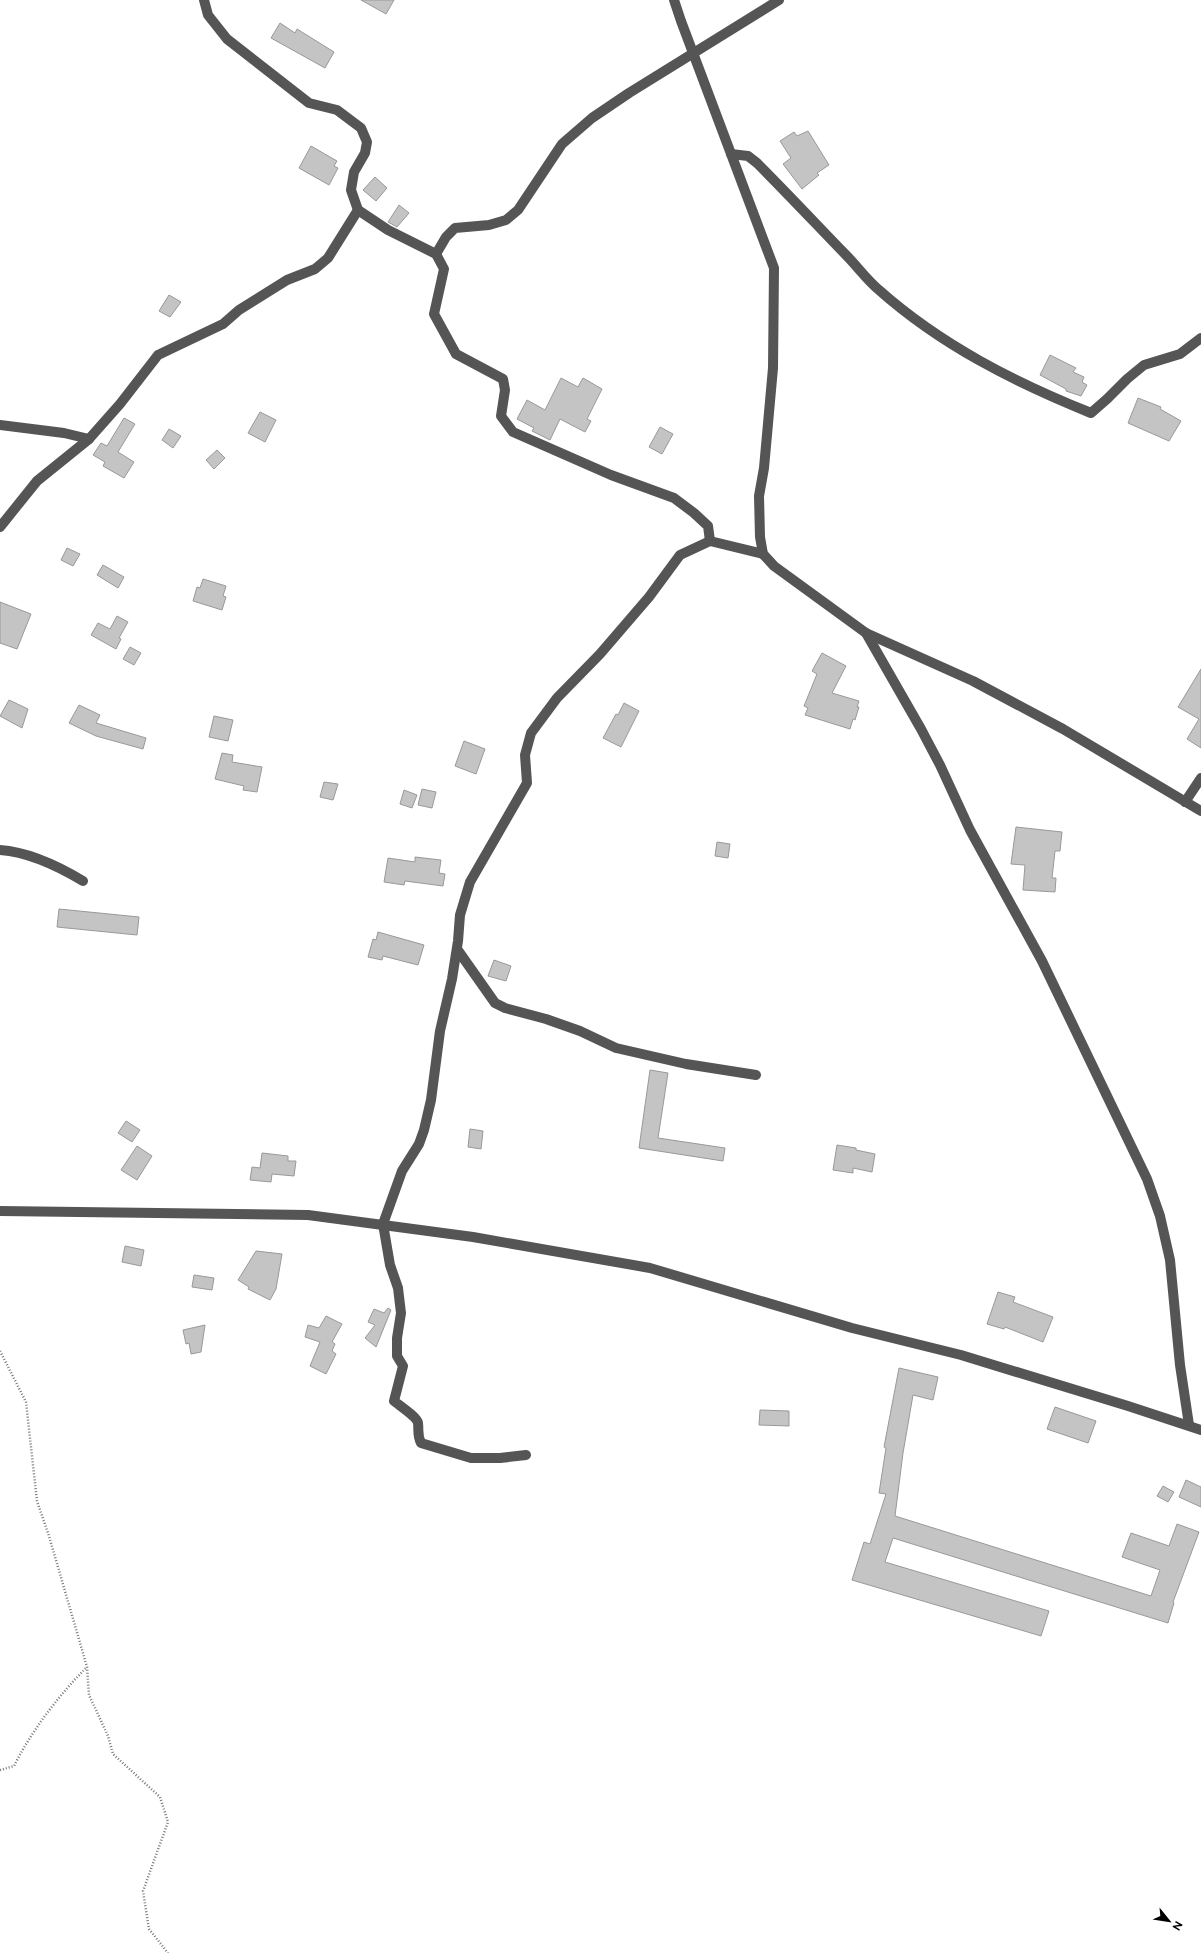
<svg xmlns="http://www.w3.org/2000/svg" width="1201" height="1953" font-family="Raleway,sans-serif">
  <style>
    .building { fill: #c4c4c4; stroke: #999 }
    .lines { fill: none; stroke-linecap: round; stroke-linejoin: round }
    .path { stroke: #777; stroke-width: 2.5; stroke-dasharray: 1 2; stroke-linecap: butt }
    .minor { stroke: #555; stroke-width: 10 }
  </style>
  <rect width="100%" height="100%" fill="#fff"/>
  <g class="building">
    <polygon points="361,0 394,0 386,14"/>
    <polygon points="280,23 295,33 297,29 334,52 325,68 271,38"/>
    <polygon points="808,131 829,165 817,173 819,175 802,189 783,164 791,158 780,141 794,132 797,136"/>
    <polygon points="311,146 337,161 334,166 338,168 329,185 299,168"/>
    <polygon points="375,177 387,188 376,201 363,190"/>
    <polygon points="399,205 409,213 397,227 388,222"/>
    <polygon points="169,295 181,302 170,317 159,311"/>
    <polygon points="1050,355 1076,368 1073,372 1084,377 1082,382 1087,385 1081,396 1066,391 1066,389 1040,375"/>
    <polygon points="561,378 578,387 583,378 602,389 587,419 591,421 585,432 560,419 550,440 532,431 534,428 517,419 527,400 545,410"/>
    <polygon points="1138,398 1161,407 1160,409 1181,421 1169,441 1128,423"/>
    <polygon points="260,412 276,420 265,442 248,433"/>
    <polygon points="124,418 135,424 118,452 134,462 124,478 103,466 105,462 93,455 101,443 107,446"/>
    <polygon points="660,427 673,434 662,454 649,447"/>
    <polygon points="169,429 181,436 173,448 162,440"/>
    <polygon points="217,450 225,458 214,469 206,460"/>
    <polygon points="67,548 80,554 73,566 61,560"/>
    <polygon points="103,565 124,577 118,588 97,575"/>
    <polygon points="203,579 226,586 223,596 226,597 222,610 193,601 197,587 200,588"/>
    <polygon points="0,602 31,614 17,649 0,643"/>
    <polygon points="117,616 128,622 119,638 121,639 116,649 91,635 98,623 110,629"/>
    <polygon points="130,647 141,653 134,665 123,659"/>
    <polygon points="822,653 846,666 832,693 859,701 857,707 859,707 855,720 853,719 850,729 805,715 808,708 804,706 817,674 812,671"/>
    <polygon points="1201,669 1201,748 1187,739 1199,719 1178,707"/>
    <polygon points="9,700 28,709 22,728 0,716"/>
    <polygon points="624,703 639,711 621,747 603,738 616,714 618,715"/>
    <polygon points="79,705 100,715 96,723 146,738 143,749 96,736 69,723"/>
    <polygon points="214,716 233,720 228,741 209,737"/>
    <polygon points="464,741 485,749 476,774 455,766"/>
    <polygon points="222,753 233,755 232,762 262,767 257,792 243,790 244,786 215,779"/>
    <polygon points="324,782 338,784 333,800 320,797"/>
    <polygon points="422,789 436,792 432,808 418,805"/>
    <polygon points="404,790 417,795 412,808 400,804"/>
    <polygon points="1016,827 1062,832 1060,851 1055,851 1052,878 1056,878 1055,892 1023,890 1025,865 1011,864"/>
    <polygon points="717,842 730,844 728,858 715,856"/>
    <polygon points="415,857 441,860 439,873 445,874 443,886 405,881 404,885 384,882 388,858 415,862"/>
    <polygon points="59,909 139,917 137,935 57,927"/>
    <polygon points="378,932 424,945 418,965 383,956 382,960 368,957 373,939 376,940"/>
    <polygon points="494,960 511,966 506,981 488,976"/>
    <polygon points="650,1070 668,1073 658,1138 725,1148 723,1161 639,1148"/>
    <polygon points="126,1121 140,1130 132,1142 118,1133"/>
    <polygon points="470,1129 483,1131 481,1149 468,1147"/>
    <polygon points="837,1145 856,1148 856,1150 875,1154 872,1172 853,1168 853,1173 833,1170"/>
    <polygon points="137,1146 152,1156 137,1180 121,1170"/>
    <polygon points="262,1153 288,1156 288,1161 296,1161 294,1176 272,1174 271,1182 250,1180 252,1167 260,1168"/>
    <polygon points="125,1246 144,1250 141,1266 122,1262"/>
    <polygon points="256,1251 282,1254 276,1289 270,1300 248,1289 249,1287 238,1280"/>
    <polygon points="194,1275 214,1278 212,1290 192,1287"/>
    <polygon points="998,1292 1015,1297 1013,1302 1053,1317 1043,1342 1005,1327 1004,1329 987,1324"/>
    <polygon points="388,1308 391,1310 376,1347 365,1338 375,1325 368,1322 374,1309 384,1313"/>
    <polygon points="326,1316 342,1324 332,1342 335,1344 332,1351 336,1354 326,1374 310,1366 320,1342 305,1337 308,1325 319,1328"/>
    <polygon points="205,1325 201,1352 191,1354 189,1343 186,1344 183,1330"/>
    <polygon points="899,1368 938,1377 933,1400 913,1395 903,1453 895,1516 1151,1596 1160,1570 1122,1557 1131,1533 1169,1546 1177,1524 1199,1532 1173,1602 1174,1603 1168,1623 893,1538 885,1562 1049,1611 1041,1636 852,1580 864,1542 870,1544 886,1494 879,1493 886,1448 884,1447"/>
    <polygon points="1055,1407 1096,1421 1088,1443 1047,1429"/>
    <polygon points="760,1410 789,1411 789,1426 759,1425"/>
    <polygon points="1186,1480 1201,1487 1201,1507 1179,1497"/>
    <polygon points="1163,1486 1174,1492 1168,1502 1157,1496"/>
  </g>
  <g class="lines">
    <g class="path">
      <polyline points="0,1351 26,1402 37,1501 49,1536 87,1667 89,1695 108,1736 113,1754 160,1797 168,1822 143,1891 149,1929 168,1953"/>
      <path d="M0,1770L14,1766C32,1730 59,1695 87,1667"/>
    </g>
    <g class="minor">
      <polyline points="204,0 208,15 227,39 309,103 337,110 361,128 367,142 365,153 354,172 351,190 358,210 388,230 436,254 444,269 434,314 456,354 503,379 505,390 501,416 513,432 611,475 674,498 694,513 708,526 710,541"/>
      <polyline points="674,0 681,21 774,268 773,368 764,468 759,496 760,537 763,554 774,566 866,633 921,729 940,765 970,830 1042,961 1147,1179 1160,1216 1170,1260 1180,1365 1189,1425"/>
      <path d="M731,154L748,156L757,163C787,193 816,224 846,255C857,266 866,279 879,290C941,345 1014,382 1091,413L1107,399L1127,379L1144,365L1180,354L1201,338"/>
      <polyline points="436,254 446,237 455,228 489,225 506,220 518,210 562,144 592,118 629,93 779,0"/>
      <polyline points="0,425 64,433 89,439"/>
      <polyline points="0,527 37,481 89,439 120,404 158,355 223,324 239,310 287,280 315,269 328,258 358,210"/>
      <polyline points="866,633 973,681 1063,729 1201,811"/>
      <polyline points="1185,802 1201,778"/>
      <path d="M0,850C29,852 58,866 83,881"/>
      <polyline points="457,949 495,1003 505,1008 546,1019 580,1031 616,1048 686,1064 756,1075"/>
      <polyline points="0,1211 308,1215 473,1237 650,1268 852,1328 961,1355 1128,1406 1201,1430"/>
      <path d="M526,1455L500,1458H471L421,1443C417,1435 419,1431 418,1423C417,1417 400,1406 394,1401L403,1366L397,1356V1338L401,1313L398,1288L390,1265L383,1224L402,1171L419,1144L424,1130L431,1100L440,1031L452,979L458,941L460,915L470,882L527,783L525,755L531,733L557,698L600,654L649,597L680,555L710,541L763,554"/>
    </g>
  </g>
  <g transform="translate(1169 1921) rotate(120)" stroke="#ffffff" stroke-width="3" paint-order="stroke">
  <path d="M0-3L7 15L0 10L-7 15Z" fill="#000000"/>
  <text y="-6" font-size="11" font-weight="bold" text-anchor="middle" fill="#000000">N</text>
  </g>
</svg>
